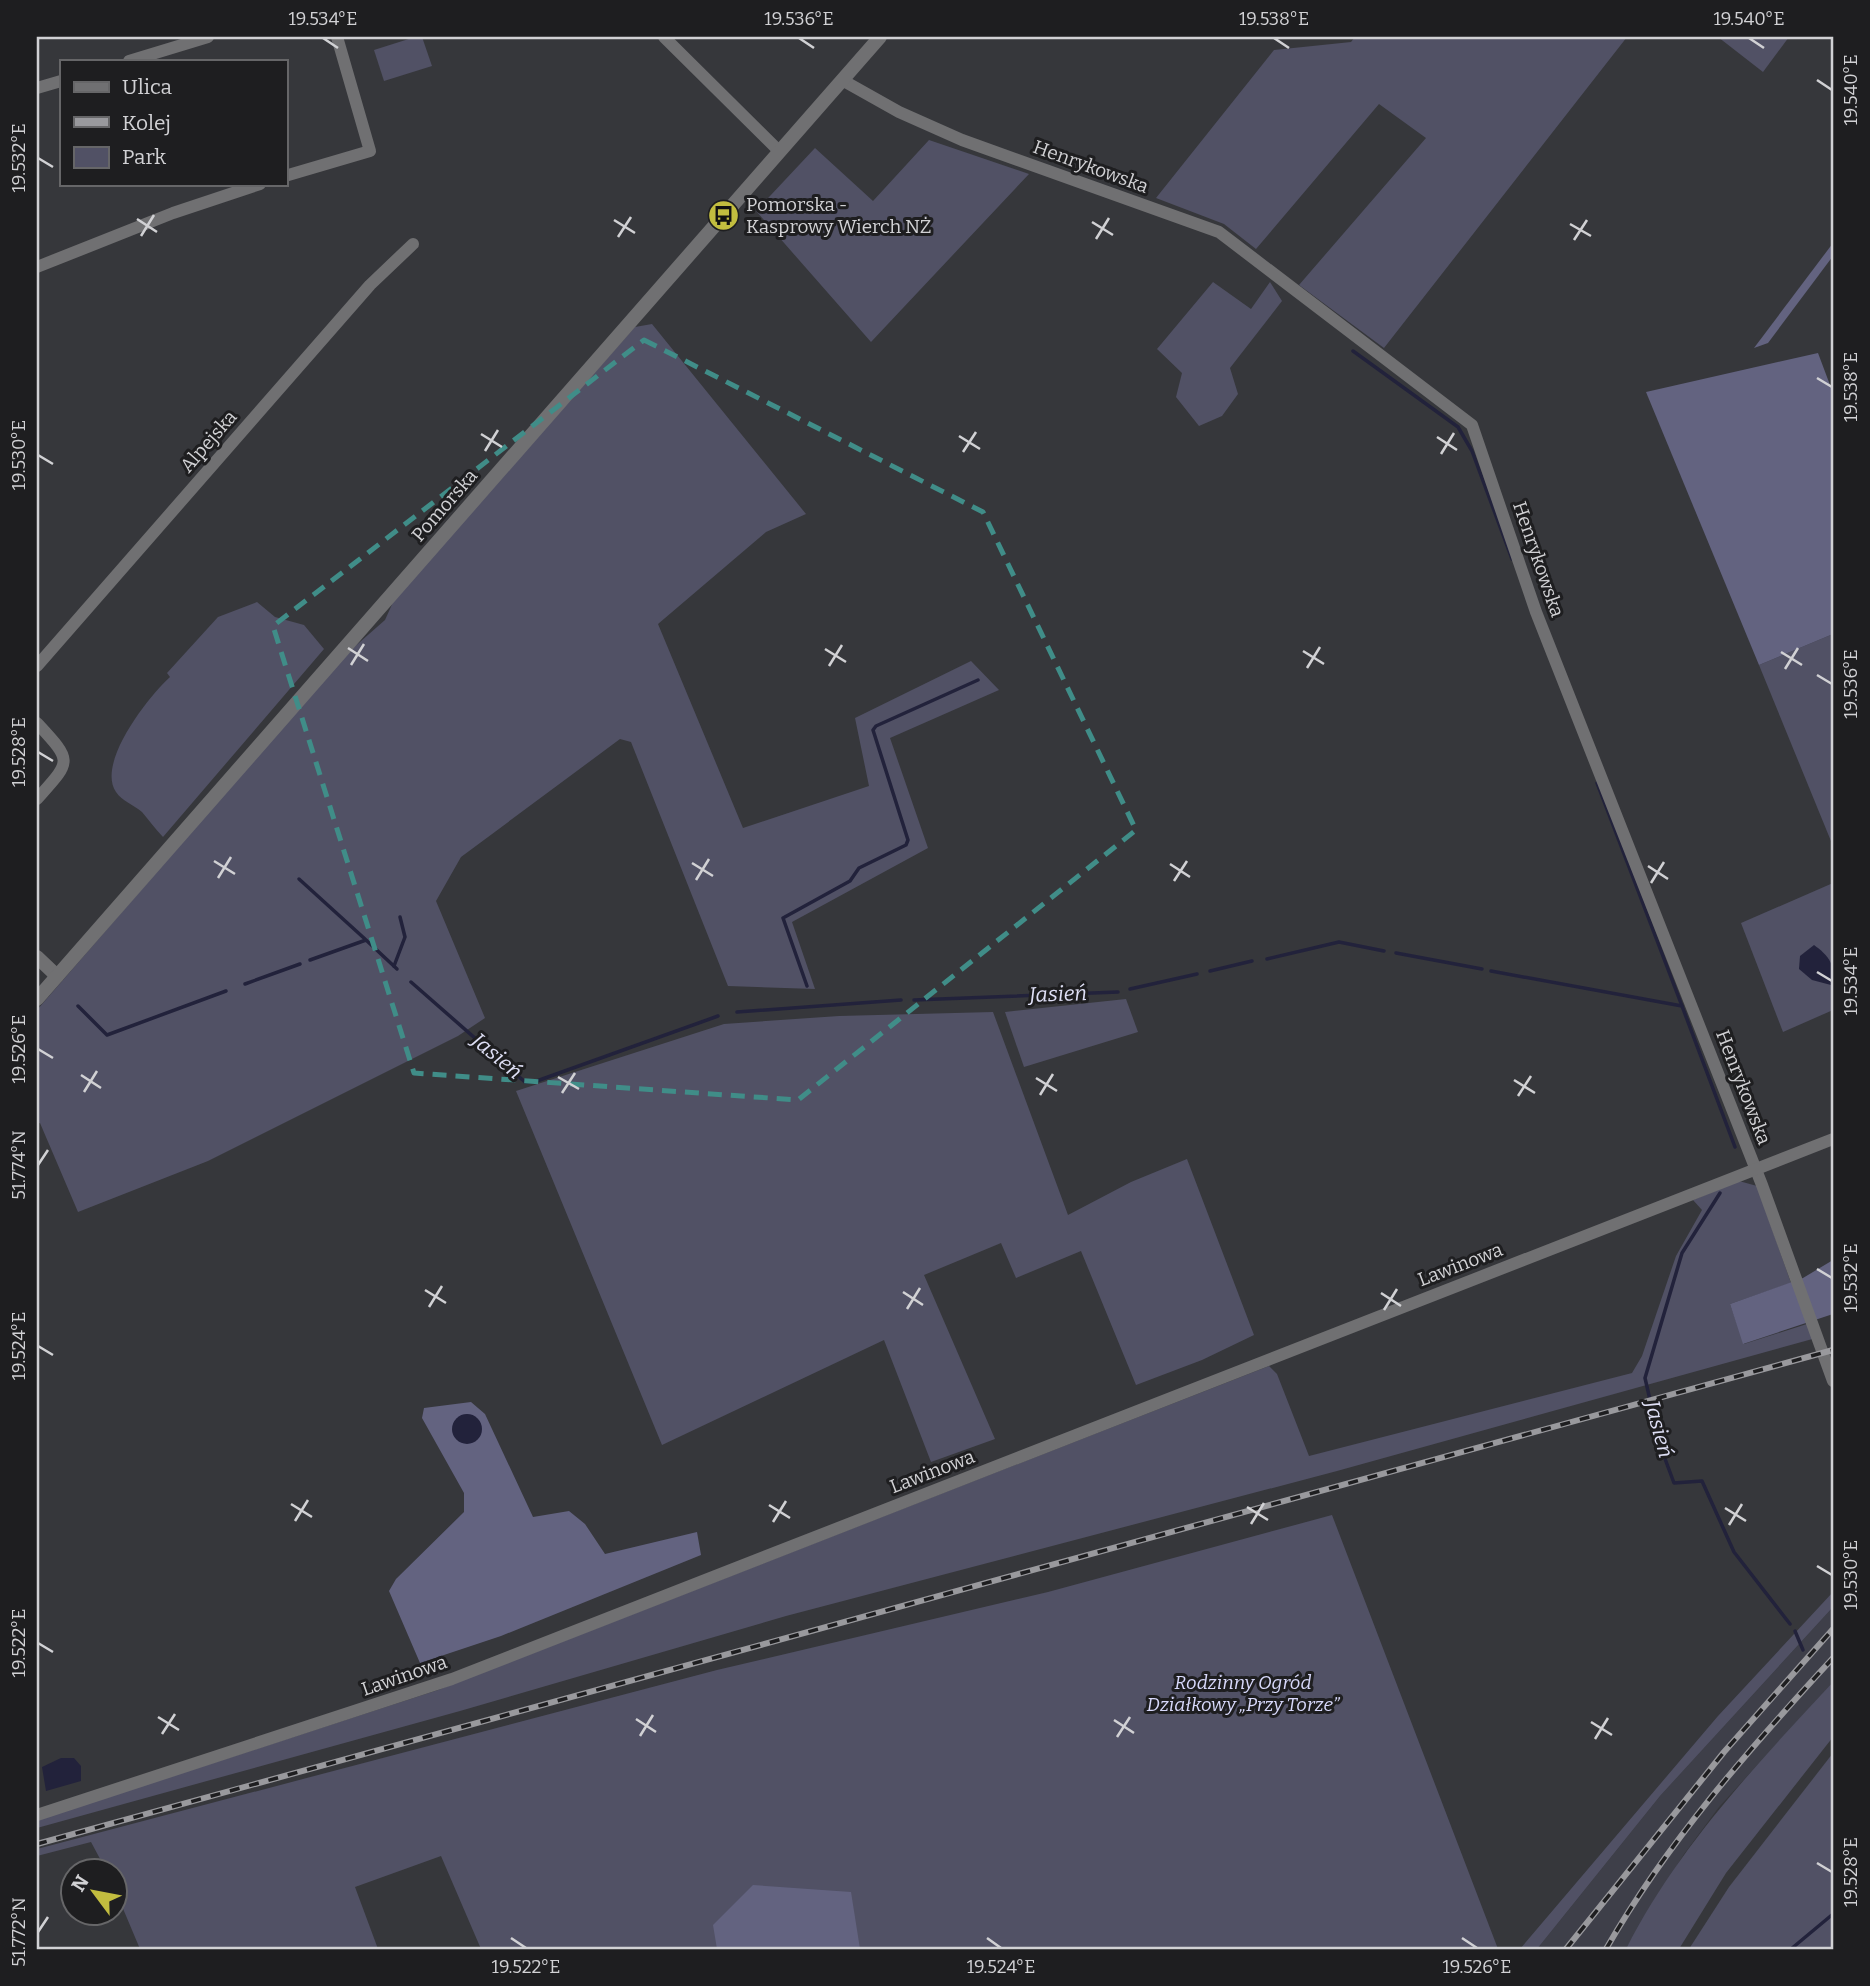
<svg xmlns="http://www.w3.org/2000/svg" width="1870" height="1986" font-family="Bitter,serif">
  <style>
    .built { fill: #3e3f49 }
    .green { fill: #515165 }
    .forest { fill: #636380 }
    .water { fill: #22223b }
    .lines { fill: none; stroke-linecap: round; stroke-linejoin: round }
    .stream { stroke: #22223b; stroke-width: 3.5 }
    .minor { stroke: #707072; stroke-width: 12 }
    .tertiary { stroke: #707072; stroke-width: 14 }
    .rail-casing { stroke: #99999d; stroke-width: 6 }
    .rail { stroke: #1e1e20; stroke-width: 3.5; stroke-dasharray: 10; stroke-linecap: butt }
    .marked { fill: none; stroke: #408d88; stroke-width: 5; stroke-dasharray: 14 9; stroke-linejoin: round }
    .ticks { fill: none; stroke: #d1d1d4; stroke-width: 2.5 }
    .labels { text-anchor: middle; stroke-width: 6; stroke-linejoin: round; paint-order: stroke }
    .street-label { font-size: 19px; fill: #d1d1d4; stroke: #1e1e20 }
    .poi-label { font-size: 19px; fill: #d1d1d4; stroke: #1e1e20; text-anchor: start }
    .park-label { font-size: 19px; font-style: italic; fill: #d8d9fb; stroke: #1e1e20 }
    .water-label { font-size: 21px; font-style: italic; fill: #dfe0f6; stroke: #1e1e20 }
    .neatline { fill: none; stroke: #d1d1d4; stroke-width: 2.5 }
    .ticks-label { font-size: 18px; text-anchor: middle; fill: #d1d1d4 }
  </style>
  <rect width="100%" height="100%" fill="#36373b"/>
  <polygon class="built" points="1833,1607 1833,1682 1719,1807 1684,1854 1626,1949 1537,1949 1660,1796"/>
  <g class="green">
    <polygon points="415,37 422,37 432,66 384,81 374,50"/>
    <polygon points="1355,37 1627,37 1384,348 1299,285 1426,138 1379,104 1256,249 1224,224 1156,198 1274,50 1351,42"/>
    <polygon points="1718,37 1789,37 1763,72"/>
    <polygon points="929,140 1029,174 871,342 756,211 815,148 873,201"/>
    <polygon points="1213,282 1251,309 1270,282 1282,301 1230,368 1238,394 1222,416 1199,426 1176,397 1182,373 1157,349"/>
    <polygon points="652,324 806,514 766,532 658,624 743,828 869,786 855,718 971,661 999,690 890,738 928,848 792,922 815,989 728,986 631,742 620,739 461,857 436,901 485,1018 458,1036 208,1161 78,1212 40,1123 37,1124 37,1010 344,656 385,620 394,600 635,327"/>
    <path d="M257,602L275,617L304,625L324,649L163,837C155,829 149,820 142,812C134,805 122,801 116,792C96,763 149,696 170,677L167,673L218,617Z"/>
    <polygon points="1833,634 1833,846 1759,665"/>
    <polygon points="1833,883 1833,1010 1783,1032 1741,923"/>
    <polygon points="1126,999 1138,1032 1024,1067 1005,1012"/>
    <polygon points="993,1012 1068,1215 1131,1182 1187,1159 1254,1335 1202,1360 1136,1385 1081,1251 1016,1278 1001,1243 924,1275 995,1439 931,1462 884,1340 662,1445 516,1091 724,1024 839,1016"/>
    <polygon points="1739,1181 1757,1186 1791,1283 1730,1304 1744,1344 1810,1323 1816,1338 1337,1471 786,1616 460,1711 37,1828 37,1820 438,1690 1269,1366 1277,1374 1309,1456 1632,1373 1642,1356 1676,1256 1702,1210 1693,1200"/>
    <polygon points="1332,1515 1498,1949 481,1949 441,1856 355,1887 378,1949 140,1949 116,1892 116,1870 106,1870 91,1842 37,1856 37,1849 717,1670 1048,1592"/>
    <polygon points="1833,1592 1833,1607 1660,1796 1537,1949 1520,1949 1718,1716"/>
    <path d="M1833,1682V1737L1726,1873L1679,1949H1626C1678,1847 1756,1765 1833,1682Z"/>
    <polygon points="1833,1753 1833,1949 1689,1949 1729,1887"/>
  </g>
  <g class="forest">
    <polygon points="1833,243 1833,256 1768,343 1754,348"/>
    <polygon points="1818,353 1833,393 1833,634 1759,665 1646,392"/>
    <polygon points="1833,1260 1833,1314 1743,1344 1730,1304 1803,1278"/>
    <polygon points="471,1402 485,1414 533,1517 569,1511 585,1524 605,1554 697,1532 701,1555 501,1636 420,1663 389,1591 396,1579 464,1512 464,1493 422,1418 424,1408"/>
    <polygon points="753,1885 851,1892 860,1949 717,1949 713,1925"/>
  </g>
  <g class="water">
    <path d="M1814,945C1828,955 1838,967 1831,985L1812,980L1799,969L1800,956Z"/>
    <circle cx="467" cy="1429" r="15"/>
    <polygon points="74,1758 81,1766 81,1781 46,1791 42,1767 61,1758"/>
  </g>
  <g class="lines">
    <g class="stream">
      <polyline points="1353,351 1458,427 1472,451 1512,559"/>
      <polyline points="1597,783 1682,1006"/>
      <polyline points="299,879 365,939"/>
      <polyline points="1396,953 1482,969"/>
      <polyline points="1267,959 1339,942 1384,951"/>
      <polyline points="310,960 366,940 397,969"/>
      <polyline points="394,966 405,937 400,917"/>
      <polyline points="1210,971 1252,961"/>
      <polyline points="1491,971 1682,1006 1735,1147"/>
      <polyline points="411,982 525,1082 534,1082 718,1016"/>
      <polyline points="245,984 300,964"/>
      <polyline points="807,986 783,918 850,881 859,868 906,845 908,840 873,730 876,726 978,680"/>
      <polyline points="1130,989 1197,974"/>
      <polyline points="914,1000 1118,992"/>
      <polyline points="78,1006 107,1035 226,991"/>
      <polyline points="737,1012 901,1000"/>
      <polyline points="1720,1193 1682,1253 1645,1378 1661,1448 1674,1483 1702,1481 1734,1552 1790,1624"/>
      <polyline points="1795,1631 1803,1650"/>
      <polyline points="1791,1949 1833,1914"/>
    </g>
    <g class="minor">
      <polyline points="664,37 779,151"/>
      <polyline points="129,61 208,37"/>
      <polyline points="842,80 899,112 962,140 1219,232 1472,425 1536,612 1762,1185 1833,1381"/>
      <polyline points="37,88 61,81"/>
      <polyline points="285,176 370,151 337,37"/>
      <polyline points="37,267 173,213 260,184"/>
      <polyline points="37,666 370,285 413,244"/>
      <path d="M37,723C73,762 72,760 37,799"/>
      <polyline points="37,1815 452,1679 1833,1139"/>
    </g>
    <g class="tertiary">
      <polyline points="37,957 57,976"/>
      <polyline points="37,999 880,37"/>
    </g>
    <defs>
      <g id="rail">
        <polyline points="37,1844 1833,1350"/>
        <polyline points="1566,1949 1724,1752 1833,1629"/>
        <path d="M1606,1949C1668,1841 1749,1749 1833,1658"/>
      </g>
    </defs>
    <use href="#rail" class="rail-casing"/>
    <use href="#rail" class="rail"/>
  </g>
  <path class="marked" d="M644,340L983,512L1136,830L798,1100L414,1073L273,626Z"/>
  <path class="ticks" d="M323,38L338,48M799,38L814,48M1274,38L1289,48M1749,38L1764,48M1817,80L1832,90M38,158L53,167M137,219L157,232M614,220L635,233M1092,222L1113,235M1570,224L1591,236M141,236L154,215M618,237L631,217M1096,239L1109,218M1574,240L1587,220M1817,378L1832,387M481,434L502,447M959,436L980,449M1437,437L1457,450M485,451L498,430M963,452L976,432M1441,454L1454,433M38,455L53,464M348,648L368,661M825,649L846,662M1303,651L1324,664M1781,652L1802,665M351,665L364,644M829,666L842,645M1307,668L1320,647M1785,669L1798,648M1817,675L1832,684M38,752L53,761M214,861L235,874M692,863L713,876M1170,864L1190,877M1648,866L1668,879M218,878L231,857M696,880L709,859M1174,881L1187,861M1651,883L1664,862M1817,972L1832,981M38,1049L53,1058M81,1075L101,1088M558,1077L579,1089M1036,1078L1057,1091M1514,1080L1535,1093M84,1092L97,1071M562,1093L575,1073M1040,1095L1053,1074M1518,1096L1531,1076M38,1165L48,1150M1817,1269L1832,1278M425,1290L446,1303M903,1292L923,1305M1381,1293L1401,1306M429,1307L442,1286M907,1309L920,1288M1384,1310L1397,1289M38,1346L53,1355M291,1504L312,1517M769,1505L790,1518M1247,1507L1268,1520M1725,1508L1746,1521M295,1521L308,1500M773,1522L786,1501M1251,1524L1264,1503M1729,1525L1742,1504M1817,1566L1832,1575M38,1643L53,1652M158,1717L179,1730M636,1719L656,1732M1114,1720L1134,1733M1591,1722L1612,1735M162,1734L175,1714M640,1736L653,1715M1117,1737L1130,1717M1595,1739L1608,1718M1817,1863L1832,1872M38,1932L48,1917M511,1938L526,1948M987,1938L1001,1948M1462,1938L1477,1948"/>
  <defs>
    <symbol id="bus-disc" viewBox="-11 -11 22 22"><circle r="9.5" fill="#c2bd3f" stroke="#1e1e20"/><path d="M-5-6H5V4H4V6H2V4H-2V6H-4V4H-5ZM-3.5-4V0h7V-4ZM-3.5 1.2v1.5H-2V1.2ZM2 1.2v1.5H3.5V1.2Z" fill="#111"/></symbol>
  </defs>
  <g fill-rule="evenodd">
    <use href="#bus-disc" x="706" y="198" width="35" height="35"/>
  </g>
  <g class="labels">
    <g class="street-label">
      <text transform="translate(1091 166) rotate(20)" y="7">Henrykowska</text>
      <text transform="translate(208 441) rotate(-49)" y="7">Alpejska</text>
      <text transform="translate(444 505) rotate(-49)" y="7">Pomorska</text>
      <text transform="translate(1539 559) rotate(71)" y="7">Henrykowska</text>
      <text transform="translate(1744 1087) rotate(69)" y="7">Henrykowska</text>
      <text transform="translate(1460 1264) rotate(-21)" y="7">Lawinowa</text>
      <text transform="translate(932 1471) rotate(-21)" y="7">Lawinowa</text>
      <text transform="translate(404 1675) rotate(-19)" y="7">Lawinowa</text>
    </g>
    <g class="poi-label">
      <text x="746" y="211">Pomorska -<tspan x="746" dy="22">Kasprowy Wierch NŻ</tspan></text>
    </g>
    <g class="park-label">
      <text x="1243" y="1689">Rodzinny Ogród<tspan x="1243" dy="22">Działkowy „Przy Torze”</tspan></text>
    </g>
    <g class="water-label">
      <text transform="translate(1058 994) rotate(-2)" y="7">Jasień</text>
      <text transform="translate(497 1056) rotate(40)" y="7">Jasień</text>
      <text transform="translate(1659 1429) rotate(75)" y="7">Jasień</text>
    </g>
  </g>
  <rect width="1870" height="1986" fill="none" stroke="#1e1e20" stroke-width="77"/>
  <rect x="60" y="60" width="228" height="126" fill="#1e1e20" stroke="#666668" stroke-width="2"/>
  <rect x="74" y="82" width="35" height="10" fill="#707072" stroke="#666668" stroke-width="2"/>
  <text x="122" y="94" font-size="21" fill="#d1d1d4">Ulica</text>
  <rect x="74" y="117" width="35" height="10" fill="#99999d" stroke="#666668" stroke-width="2"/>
  <text x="122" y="130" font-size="21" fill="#d1d1d4">Kolej</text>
  <rect x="74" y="147" width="35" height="21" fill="#515165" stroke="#666668" stroke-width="2"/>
  <text x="122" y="164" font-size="21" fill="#d1d1d4">Park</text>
  <g transform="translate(94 1892) rotate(302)"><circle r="33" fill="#1e1e20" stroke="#666668" stroke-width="2"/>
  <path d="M0-5L12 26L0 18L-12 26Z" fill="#c2bd3f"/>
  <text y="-10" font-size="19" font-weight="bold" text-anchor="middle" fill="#d1d1d4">N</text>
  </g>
  <rect x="38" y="38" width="1794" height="1910" class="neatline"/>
  <g class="ticks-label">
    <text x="323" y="25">19.534°E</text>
    <text x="799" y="25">19.536°E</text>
    <text x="1274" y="25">19.538°E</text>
    <text x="1749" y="25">19.540°E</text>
    <text transform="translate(1851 90) rotate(-90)" y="6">19.540°E</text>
    <text transform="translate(19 158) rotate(-90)" y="6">19.532°E</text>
    <text transform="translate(1851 387) rotate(-90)" y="6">19.538°E</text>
    <text transform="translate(19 455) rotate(-90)" y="6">19.530°E</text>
    <text transform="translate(1851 684) rotate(-90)" y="6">19.536°E</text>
    <text transform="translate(19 752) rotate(-90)" y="6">19.528°E</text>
    <text transform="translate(1851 981) rotate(-90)" y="6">19.534°E</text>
    <text transform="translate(19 1049) rotate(-90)" y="6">19.526°E</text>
    <text transform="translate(19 1165) rotate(-90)" y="6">51.774°N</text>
    <text transform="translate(1851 1278) rotate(-90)" y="6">19.532°E</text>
    <text transform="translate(19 1346) rotate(-90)" y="6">19.524°E</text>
    <text transform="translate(1851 1575) rotate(-90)" y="6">19.530°E</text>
    <text transform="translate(19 1643) rotate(-90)" y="6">19.522°E</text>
    <text transform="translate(1851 1872) rotate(-90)" y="6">19.528°E</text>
    <text transform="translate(19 1932) rotate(-90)" y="6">51.772°N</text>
    <text x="526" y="1973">19.522°E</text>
    <text x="1001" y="1973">19.524°E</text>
    <text x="1477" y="1973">19.526°E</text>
  </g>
</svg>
